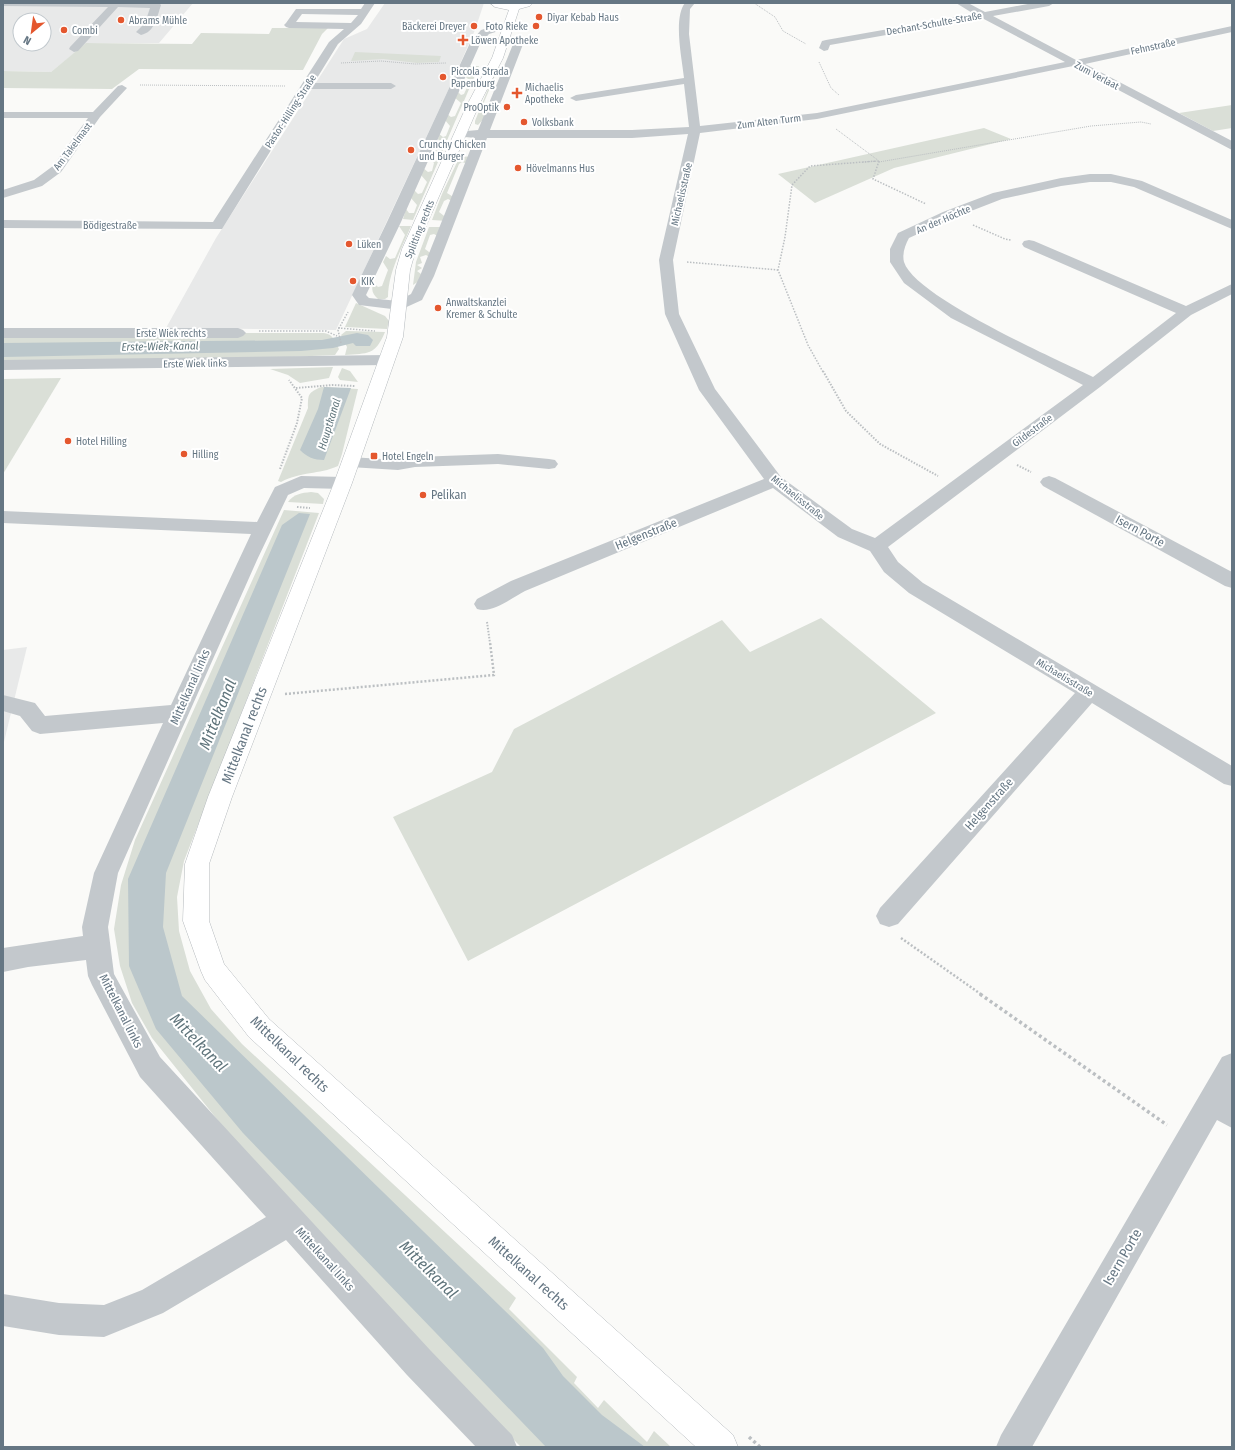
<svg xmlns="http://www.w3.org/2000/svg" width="1235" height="1450" font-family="'Fira Sans Condensed',sans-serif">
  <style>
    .built { fill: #e8e9e9; fill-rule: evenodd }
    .green { fill: #dadfd7 }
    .water { fill: #bbc7cb }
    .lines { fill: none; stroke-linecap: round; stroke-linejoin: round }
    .major-casing { stroke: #b5babe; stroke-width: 1 }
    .path-far4 { stroke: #bbbfc2; stroke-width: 1; stroke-dasharray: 1 1; stroke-linecap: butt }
    .path-far3 { stroke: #bbbfc2; stroke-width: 1.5; stroke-dasharray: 1.5 1.5; stroke-linecap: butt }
    .path-far2 { stroke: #bbbfc2; stroke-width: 2; stroke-dasharray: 1.5 1.5; stroke-linecap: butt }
    .path-far1 { stroke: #bbbfc2; stroke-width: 2.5; stroke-dasharray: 2 2; stroke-linecap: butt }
    .path { stroke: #bbbfc2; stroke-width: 3.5; stroke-dasharray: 3 3; stroke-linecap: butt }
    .minor { fill: #c3c8cc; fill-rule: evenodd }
    .major { fill: #fff; fill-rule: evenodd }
    .poi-dot { fill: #e4572e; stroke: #fff; stroke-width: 1.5 }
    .labels { text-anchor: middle; stroke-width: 4; stroke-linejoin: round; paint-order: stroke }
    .far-poi-label { font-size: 10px; fill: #657683; stroke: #fff; text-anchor: start }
    .far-street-label { font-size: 10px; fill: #657683; stroke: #fff }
    .far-water-label { font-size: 11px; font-style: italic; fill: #60757c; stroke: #fff }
    .poi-label { font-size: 12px; fill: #657683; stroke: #fff; text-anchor: start }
    .street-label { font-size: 12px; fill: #657683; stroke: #fff }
    .near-street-label { font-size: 14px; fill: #657683; stroke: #fff }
    .near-water-label { font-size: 16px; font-style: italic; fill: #60757c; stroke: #fff }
  </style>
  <rect width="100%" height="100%" fill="#fafaf8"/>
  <g class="built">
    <path d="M3,3H193L159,43H87L51,72L3,71ZM20,20H44V44H20Z"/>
    <polygon points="385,3 484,3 475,30 452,82 336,330 166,328 216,238 344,39 367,29"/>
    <polygon points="27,647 3,746 3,650"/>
  </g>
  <g class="green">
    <polygon points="272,28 328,28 322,34 303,70 139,69 112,89 3,88 3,71 51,72 86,43 192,44 201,33 269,34"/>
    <polygon points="355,52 441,56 439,62 417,63 383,59 351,61"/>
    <polygon points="469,66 479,66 442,152 432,152 434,144 438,148 443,146 438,139 439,134 443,137 446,136 450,126 445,120 447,114 451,117 455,116 461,103 454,97 457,91 461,95 464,94 470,81 464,75 466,73 469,76 473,75 470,72 474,71"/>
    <polygon points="497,67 505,67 502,76 499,73 495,75 492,83 496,86 490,88 481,109 488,114 478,125 475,124 475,121"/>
    <polygon points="1232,105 1232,128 1213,131 1179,113"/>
    <polygon points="984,128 1011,139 894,168 815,203 778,174"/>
    <polygon points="430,155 441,155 413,220 403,219 406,209 409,213 414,213 417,205 411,198 414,190 418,194 422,193 427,182 421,175 423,168 428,172 432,171 434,163 429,157"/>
    <polygon points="460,156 471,157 468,164 462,162 459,164 447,193 455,198 454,202 448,199 444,201 439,212 448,219 447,221 432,220 442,194"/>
    <path d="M399,226H411C402,248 388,273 388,297L385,299H378C373,294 371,291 373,284H375L378,287L382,286L388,270L383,262L386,256L390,259L395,258L405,235Z"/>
    <polygon points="429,227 444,227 441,238 434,234 430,235 425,249 433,255 433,259 426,255 420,257 422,263 417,265 422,268 417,271 425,277 413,285 416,262"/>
    <polygon points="356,303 385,316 389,321 387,329 345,327"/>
    <path d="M346,331L385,332C375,356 368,353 345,355L347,347L341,335Z"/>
    <path d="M245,333H324C333,334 335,341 339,349L335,355L288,357L3,361V337Z"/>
    <polygon points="333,367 329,378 300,383 288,375 270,369"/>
    <polygon points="342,368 350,371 358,382 340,380 338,377"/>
    <polygon points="61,378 3,474 3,379"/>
    <path d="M321,387L358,389L342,454L338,466C318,475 302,471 281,482L278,481L308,408C308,394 308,393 321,387Z"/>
    <path d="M311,492L318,493L324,499L323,504L288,502C294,494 301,493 311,492Z"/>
    <polygon points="284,510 319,513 184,861 177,897 179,931 190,971 211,1009 242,1044 516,1298 509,1309 577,1377 574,1383 598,1408 604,1400 647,1442 654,1431 671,1447 521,1447 430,1356 240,1148 152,1038 132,1003 120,966 114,929 121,885 135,840"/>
    <polygon points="821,618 936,713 468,961 393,817 492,772 514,729 722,620 750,652"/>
  </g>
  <g class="water">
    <polygon points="357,333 368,335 373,340 370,346 356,346 353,343 333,348 301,351 3,357 3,343 322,340"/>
    <path d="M324,387L351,388L324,460C314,460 307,457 300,450L318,409Z"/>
    <polygon points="299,513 310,514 166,873 163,927 182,996 543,1348 563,1376 602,1415 645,1447 546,1447 243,1133 156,1029 129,966 128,879 282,525"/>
  </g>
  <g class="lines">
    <defs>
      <polygon id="major" points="490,3 532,4 530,6 519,9 503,58 479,105 416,249 410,270 403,337 352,483 232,797 209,864 209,921 224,964 269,1019 733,1435 738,1447 696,1447 249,1037 205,980 201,971 183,921 185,864 208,797 334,483 387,337 396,270 402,249 467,105 492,58 509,10 495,7"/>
    </defs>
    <use href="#major" class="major-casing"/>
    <g class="path-far4">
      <polyline points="754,3 775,17 783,31 806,44"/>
      <polyline points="819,62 831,88 839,95"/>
      <polyline points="341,63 381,61 415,64 446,63"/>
      <polyline points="140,85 285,86"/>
      <polyline points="836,129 879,161"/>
      <polyline points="863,162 879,161"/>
      <polyline points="879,162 1091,126 1141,122 1151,124"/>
    </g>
    <g class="path-far3">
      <polyline points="879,161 873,179 926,204"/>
      <polyline points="973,225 1005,239 1011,240"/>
      <polyline points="687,262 778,270"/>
      <polyline points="338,328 375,331"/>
      <polyline points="259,331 326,331 337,336"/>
      <polyline points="341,343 338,330 348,312"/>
      <polyline points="823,372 808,345 778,270 785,237 792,185 810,166 877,161"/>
    </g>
    <g class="path-far2">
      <polyline points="823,371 846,411 880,444 938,476"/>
      <polyline points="296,388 332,385 355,386"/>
      <polyline points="1017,465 1031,472"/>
      <polyline points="280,469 297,423 302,398 289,380"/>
      <polyline points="297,507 310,508"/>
      <polyline points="487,622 490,643"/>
    </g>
    <g class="path-far1">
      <polyline points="285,694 494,675 490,642"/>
      <polyline points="901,938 982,995"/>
    </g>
    <g class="path">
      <polyline points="980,994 1167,1125"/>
      <polyline points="749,1437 760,1447"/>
    </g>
    <g class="minor">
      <path d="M3,3H159L161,5C157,17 155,32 141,35L136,32L145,23L150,8L118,7L78,51L74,52L69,49L70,47L108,7L3,6Z"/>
      <path d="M365,3H375L361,24L338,44L314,83H391L396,86L391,89H309L222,229L3,228V220L213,222L329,42L344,29L289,28L286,27L284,25L286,23L296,9H361ZM302,14L358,15L351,23L296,22Z"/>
      <path d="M685,3H695L690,9L689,34L700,126L817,113L1065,62L982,18L830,45L828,50L824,51L819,48L822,41L826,40L974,14L956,3H968L985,12L1033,3H1054L1049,6L993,16L1076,60L1232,26V32L1085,64L1232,141V150L1073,66L817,119L700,133L673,260L679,314L715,389L781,477L852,529L875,538L1083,385L951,318L904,283L890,262V249L898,233L943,212L993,193L1061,178L1090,174H1111L1142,181L1232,220V229L1134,187L1111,182H1090L1061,186L1002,199L953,218L909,238C905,245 902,254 904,262C915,297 1056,359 1093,377L1176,313L1024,247L1022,244L1024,241L1029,240L1034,241L1186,306L1232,284V294L1191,315L1100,387L888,547L898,562L923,583L1232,766V786L1224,784L1092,703L898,924L889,927L880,924L876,916L880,908L1075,693L909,593L884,572L870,551L838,537L773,488L525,591C511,598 493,614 477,609L474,604L477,599L511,581L764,479L699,390L665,314L659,260L688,134L632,138H487L434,276L422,300L400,310L359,305L352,295L387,222L470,43L481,30L498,25L503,28L502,30L489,34L480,44L401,222L366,295L369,298L398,301L411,294L420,276L475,138L456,136L454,134L456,132L478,130L516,37H524L525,39L490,130H632L689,127L684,84L576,101L570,98L576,95L684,78C682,59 673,18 685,3Z"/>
      <polygon points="122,85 127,88 100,117 61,172 42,186 3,198 3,190 34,180 53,166 88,118 3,118 3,112 93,112 118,86"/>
      <polygon points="3,328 238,328 243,330 246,333 243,336 238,338 3,338"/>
      <polygon points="386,355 392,357 394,360 392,363 386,365 3,370 3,360"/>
      <polygon points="498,454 549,459 555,460 558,464 555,468 549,469 498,464 415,467 398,470 350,467 344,466 341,462 344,458 350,457 398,460 415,457"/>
      <polygon points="301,476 343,477 349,479 352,483 349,487 343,489 304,488 288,495 257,560 118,873 108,927 114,974 160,1057 431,1351 512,1435 517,1447 476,1447 407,1375 286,1240 163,1313 104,1337 59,1335 3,1326 3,1294 59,1303 104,1305 142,1290 266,1217 140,1077 92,985 88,976 86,960 28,967 3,972 3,948 83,936 82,927 94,873 163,723 40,734 32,731 20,716 3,711 3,695 35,703 45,716 171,705 251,534 3,523 3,511 257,522 275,487"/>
      <polygon points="1049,476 1055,478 1232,572 1232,588 1225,586 1043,486 1040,482 1043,478"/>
      <polygon points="1232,1053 1232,1128 1217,1120 1032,1447 996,1447 1001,1435 1222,1057"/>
    </g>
    <use href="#major" class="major"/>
  </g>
  <g class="poi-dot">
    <circle cx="539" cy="17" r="4"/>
    <circle cx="121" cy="20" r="4"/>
    <circle cx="474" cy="26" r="4"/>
    <circle cx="536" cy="26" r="4"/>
    <circle cx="64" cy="30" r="4"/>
    <path d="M461 34h4v4h4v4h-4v4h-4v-4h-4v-4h4z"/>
    <circle cx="443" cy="77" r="4"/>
    <path d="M515 87h4v4h4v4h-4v4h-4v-4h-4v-4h4z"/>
    <circle cx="507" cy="107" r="4"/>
    <circle cx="524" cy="122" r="4"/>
    <circle cx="411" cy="150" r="4"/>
    <circle cx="518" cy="168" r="4"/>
    <circle cx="349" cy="244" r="4"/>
    <circle cx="353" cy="281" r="4"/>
    <circle cx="438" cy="308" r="4"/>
    <circle cx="68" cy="441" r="4"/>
    <circle cx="184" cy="454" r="4"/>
    <rect x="370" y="452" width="8" height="8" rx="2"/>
    <circle cx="423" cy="495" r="4"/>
  </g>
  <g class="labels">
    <g class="far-poi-label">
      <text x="547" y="21">Diyar Kebab Haus</text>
      <text x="129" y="24">Abrams Mühle</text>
      <text x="466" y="30" text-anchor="end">Bäckerei Dreyer</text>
      <text x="528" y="30" text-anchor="end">Foto Rieke</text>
      <text x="72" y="34">Combi</text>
      <text x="471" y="44">Löwen Apotheke</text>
      <text x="451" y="75">Piccola Strada<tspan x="451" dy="12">Papenburg</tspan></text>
      <text x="525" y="91">Michaelis<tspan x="525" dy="12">Apotheke</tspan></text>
      <text x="499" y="111" text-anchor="end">ProOptik</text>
      <text x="532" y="126">Volksbank</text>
      <text x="419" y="148">Crunchy Chicken<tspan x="419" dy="12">und Burger</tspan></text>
      <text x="526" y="172">Hövelmanns Hus</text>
      <text x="357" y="248">Lüken</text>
      <text x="361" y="285">KIK</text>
      <text x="446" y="306">Anwaltskanzlei<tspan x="446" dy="12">Kremer &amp; Schulte</tspan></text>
      <text x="76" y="445">Hotel Hilling</text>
      <text x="192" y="458">Hilling</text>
      <text x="382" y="460">Hotel Engeln</text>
    </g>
    <g class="far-street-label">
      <text transform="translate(934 23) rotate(-10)" y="4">Dechant-Schulte-Straße</text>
      <text transform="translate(1153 46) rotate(-12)" y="4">Fehnstraße</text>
      <text transform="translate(1097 75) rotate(28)" y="4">Zum Verlaat</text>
      <text transform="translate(290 111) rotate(-57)" y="4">Pastor-Hilling-Straße</text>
      <text transform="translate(769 121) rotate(-7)" y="4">Zum Alten Turm</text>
      <text transform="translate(72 146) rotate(-53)" y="4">Am Takelmast</text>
      <text transform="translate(681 194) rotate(-77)" y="4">Michaelisstraße</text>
      <text transform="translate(943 219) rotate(-23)" y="4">An der Höchte</text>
      <text x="110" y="229">Bödigestraße</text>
      <text transform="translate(419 229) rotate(-68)" y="4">Splitting rechts</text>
      <text x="171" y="337">Erste Wiek rechts</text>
      <text transform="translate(195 363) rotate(-1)" y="4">Erste Wiek links</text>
      <text transform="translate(1032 430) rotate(-37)" y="4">Gildestraße</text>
      <text transform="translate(798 497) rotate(39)" y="4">Michaelisstraße</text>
      <text transform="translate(1065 677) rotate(31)" y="4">Michaelisstraße</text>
    </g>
    <g class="far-water-label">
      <text transform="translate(160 346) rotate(-1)" y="4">Erste-Wiek-Kanal</text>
      <text transform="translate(329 424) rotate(-73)" y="4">Hauptkanal</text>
    </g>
    <g class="poi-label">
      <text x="431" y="499">Pelikan</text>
    </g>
    <g class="street-label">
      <text transform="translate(1140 531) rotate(28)" y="4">Isern Porte</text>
      <text transform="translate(646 534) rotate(-22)" y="4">Helgenstraße</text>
      <text transform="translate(190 687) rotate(-66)" y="4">Mittelkanal links</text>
      <text transform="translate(989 804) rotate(-48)" y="4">Helgenstraße</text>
      <text transform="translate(121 1011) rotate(63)" y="4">Mittelkanal links</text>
      <text transform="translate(325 1259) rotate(48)" y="4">Mittelkanal links</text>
    </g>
    <g class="near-street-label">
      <text transform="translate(244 735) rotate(-69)" y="5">Mittelkanal rechts</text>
      <text transform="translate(290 1054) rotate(44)" y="5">Mittelkanal rechts</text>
      <text transform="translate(1122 1257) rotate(-60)" y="5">Isern Porte</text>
      <text transform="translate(529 1273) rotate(42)" y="5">Mittelkanal rechts</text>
    </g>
    <g class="near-water-label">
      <text transform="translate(217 714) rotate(-68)" y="6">Mittelkanal</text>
      <text transform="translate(199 1042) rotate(46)" y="6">Mittelkanal</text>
      <text transform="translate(429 1269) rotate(45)" y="6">Mittelkanal</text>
    </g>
  </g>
  <rect width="1235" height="1450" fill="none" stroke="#657683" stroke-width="8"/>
  <g transform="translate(32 32) rotate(209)"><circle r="19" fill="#ffffff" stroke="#c1c8cd"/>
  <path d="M0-3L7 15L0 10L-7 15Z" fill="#e4572e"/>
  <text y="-6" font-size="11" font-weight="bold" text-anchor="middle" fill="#657683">N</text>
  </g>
</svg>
